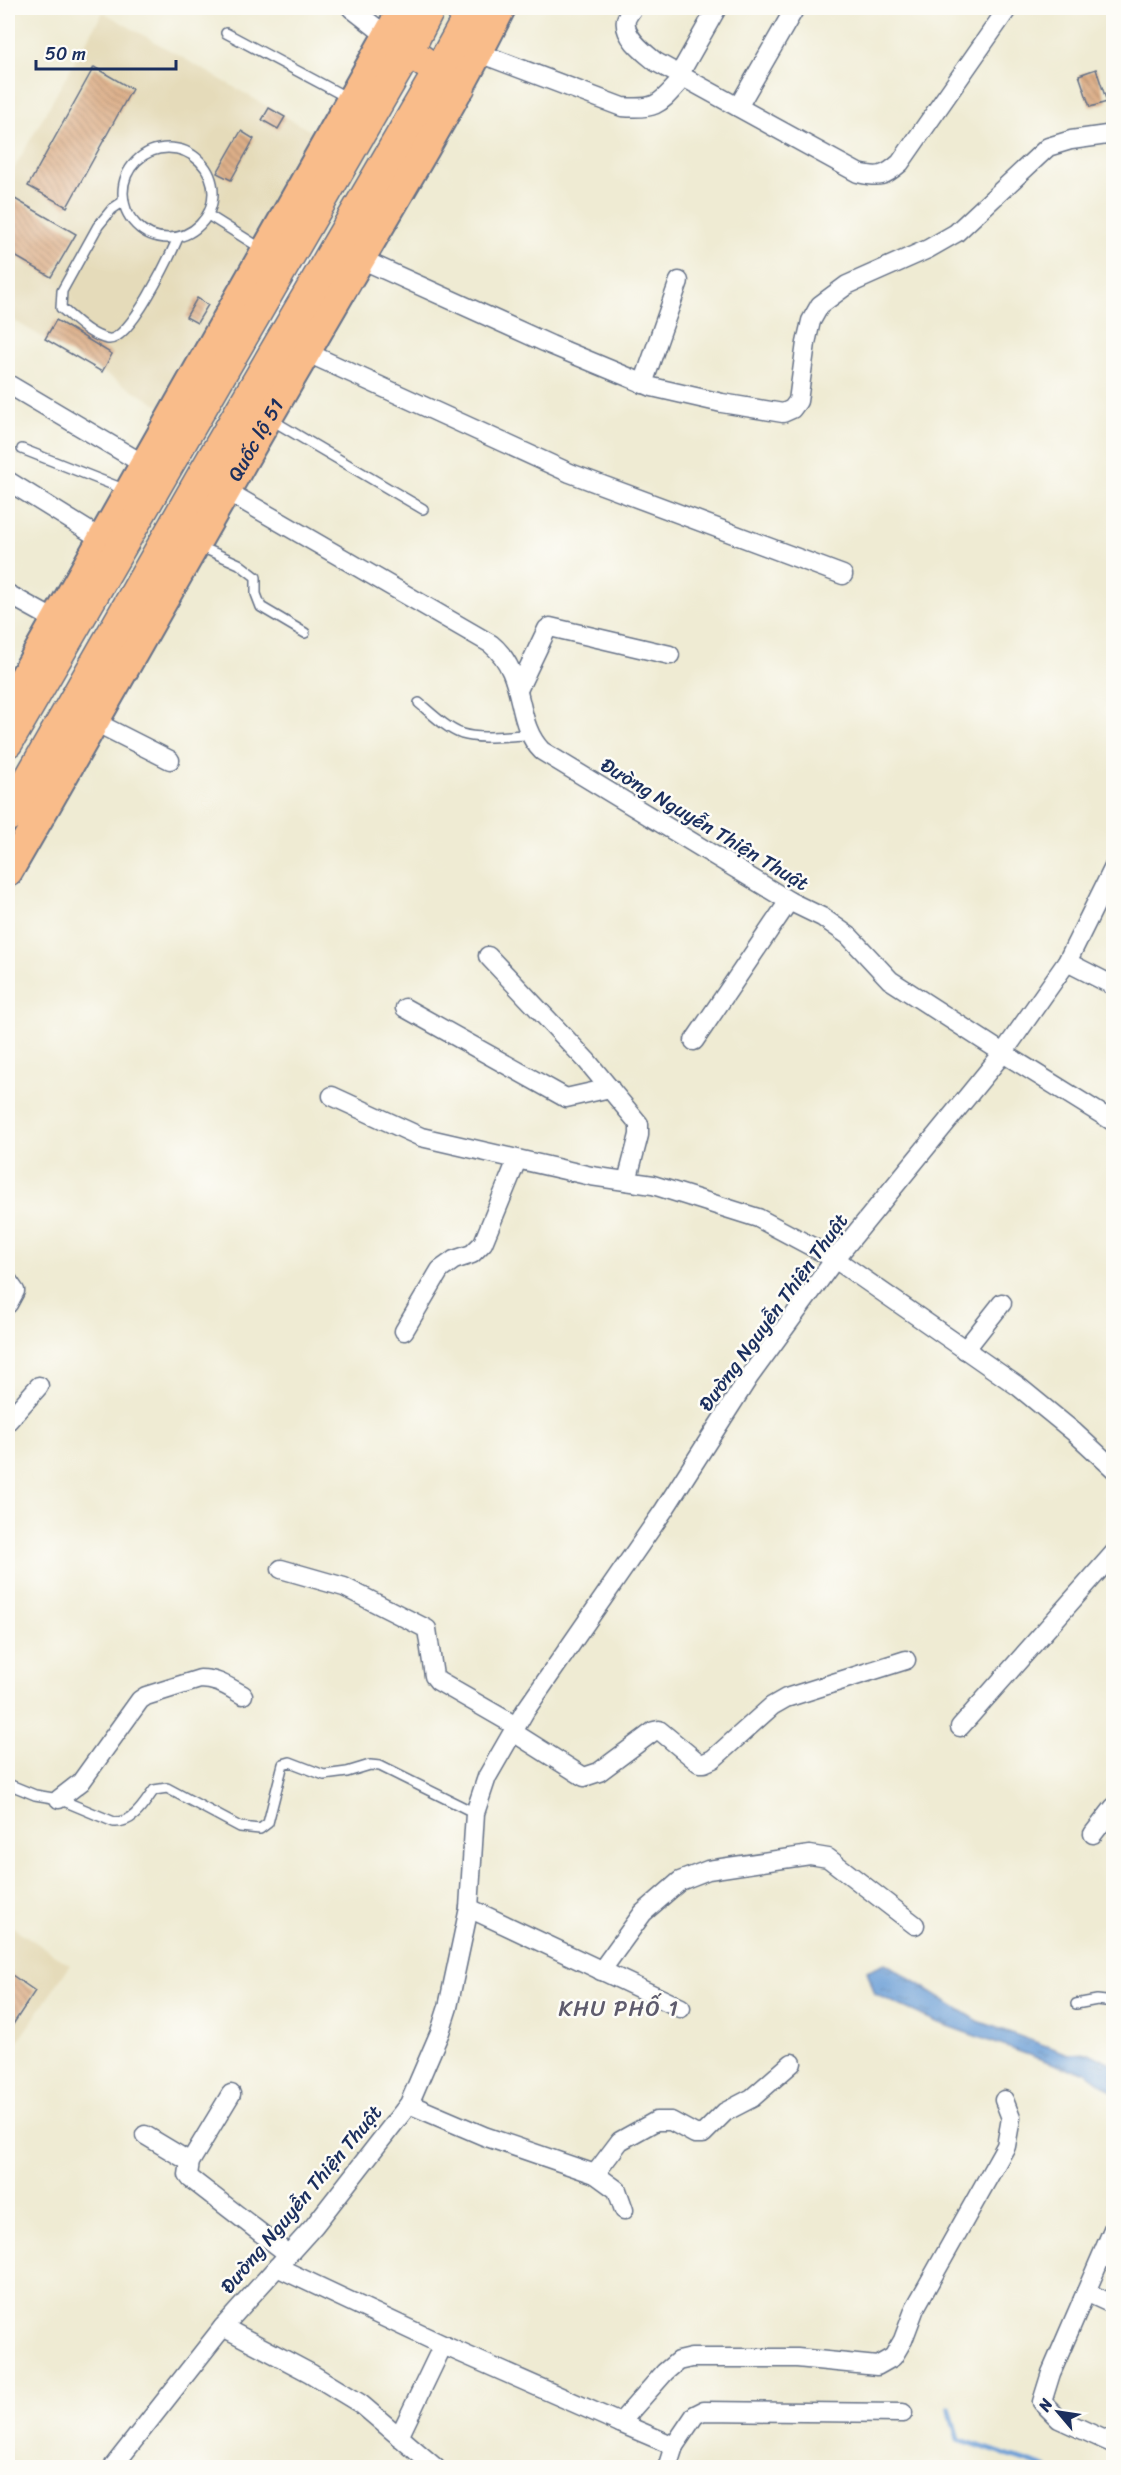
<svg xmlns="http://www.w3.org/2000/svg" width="1121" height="2475" font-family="Sriracha,sans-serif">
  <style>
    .built { fill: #e5dbba }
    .water { fill: url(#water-ripples); stroke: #43669a; stroke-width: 1.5 }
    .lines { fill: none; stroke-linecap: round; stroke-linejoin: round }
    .stream { stroke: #6b9ed6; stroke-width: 5 }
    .building { fill: url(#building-back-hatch) }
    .service-casing { stroke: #657187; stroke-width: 12 }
    .minor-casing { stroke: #657187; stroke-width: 21 }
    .primary-casing { stroke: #657187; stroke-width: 32 }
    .trunk-casing { stroke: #657187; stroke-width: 33 }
    .service { stroke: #fff; stroke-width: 9 }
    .minor { stroke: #fff; stroke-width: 18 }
    .primary { stroke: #f9bc8a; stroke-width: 28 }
    .trunk { stroke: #f9bc8a; stroke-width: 30 }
    .labels { text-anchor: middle; stroke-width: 5; stroke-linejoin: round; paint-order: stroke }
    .street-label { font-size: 20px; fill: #1b2f5e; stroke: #fdfcf7 }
    .quarter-label { font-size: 22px; letter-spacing: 1.5px; fill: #5f5c6d; stroke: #fdfcf7 }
  </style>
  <defs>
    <pattern id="water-ripples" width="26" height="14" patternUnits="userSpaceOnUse" patternTransform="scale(1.5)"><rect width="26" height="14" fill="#6b9ed6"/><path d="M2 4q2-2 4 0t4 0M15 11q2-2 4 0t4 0" fill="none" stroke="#5781b1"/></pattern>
    <pattern id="building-back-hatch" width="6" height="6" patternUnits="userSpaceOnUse" patternTransform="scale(1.5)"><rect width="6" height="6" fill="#ddaf88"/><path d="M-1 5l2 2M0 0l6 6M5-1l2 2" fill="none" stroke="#b28f72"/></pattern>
  </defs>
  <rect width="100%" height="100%" fill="#fdfcf7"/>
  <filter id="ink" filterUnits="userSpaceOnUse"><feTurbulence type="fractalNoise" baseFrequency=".0167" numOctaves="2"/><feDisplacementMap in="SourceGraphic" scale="12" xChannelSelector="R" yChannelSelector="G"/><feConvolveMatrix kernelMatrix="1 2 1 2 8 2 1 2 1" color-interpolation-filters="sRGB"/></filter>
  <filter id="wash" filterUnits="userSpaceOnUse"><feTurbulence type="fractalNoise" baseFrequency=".008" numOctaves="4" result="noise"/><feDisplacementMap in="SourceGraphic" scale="24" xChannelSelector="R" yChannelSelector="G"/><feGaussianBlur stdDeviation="1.35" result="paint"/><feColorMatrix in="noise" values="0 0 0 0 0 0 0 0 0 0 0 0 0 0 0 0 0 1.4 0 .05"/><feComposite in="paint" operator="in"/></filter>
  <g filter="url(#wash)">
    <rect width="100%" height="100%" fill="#efebd3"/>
    <g class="built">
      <polygon points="103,12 319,136 165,409 8,317 8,179"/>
      <polygon points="8,1924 70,1965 8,2056"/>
    </g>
    <polygon class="water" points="885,1963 978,2021 1068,2054 1089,2053 1113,2065 1113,2092 1086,2072 1071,2070 939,2023 875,1994 867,1971"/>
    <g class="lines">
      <polyline class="stream" points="949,2408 958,2439 1046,2468"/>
    </g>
    <g id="blocks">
      <g class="building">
        <polygon points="94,67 132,89 67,207 28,186"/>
        <polygon points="1096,69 1107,102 1090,107 1079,75"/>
        <polygon points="269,108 285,117 278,129 262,120"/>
        <polygon points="241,131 254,139 231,180 217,173"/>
        <polygon points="8,195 76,234 51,277 8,252"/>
        <polygon points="197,298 208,305 197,323 186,317"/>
        <polygon points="56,320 112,354 102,372 45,339"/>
        <polygon points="9,1973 35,1991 8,2032 8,1976"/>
      </g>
    </g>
  </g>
  <g filter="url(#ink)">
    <use href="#blocks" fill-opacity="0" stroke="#657187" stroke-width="1.5"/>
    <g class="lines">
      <defs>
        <g id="service">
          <polyline points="226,33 348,98"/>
          <circle cx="168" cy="193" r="45"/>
          <path d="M124,201L112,209L98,226L62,291L61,308C75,319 90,336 108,339C129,343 170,256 178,238"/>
          <polyline points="208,215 262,249"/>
          <polyline points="270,419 423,509"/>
          <polyline points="22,449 126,490"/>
          <polyline points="199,546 239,564 256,577 256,594 261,607 305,633"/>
          <path d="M419,703C432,714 446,728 462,734C482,740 509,735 530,735"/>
          <path d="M8,1784L35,1795L59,1799L114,1822C134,1823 143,1805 154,1790L167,1788L240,1827L260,1829L268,1823L283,1764L290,1762L324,1775L347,1772L370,1765L380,1766L475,1813"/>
          <polyline points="1076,2004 1097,2000 1114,2002"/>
        </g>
        <g id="minor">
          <polyline points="351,8 388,37"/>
          <path d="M633,8C631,11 627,16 626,20C623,37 645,53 656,62L858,173C879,178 884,177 900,163L1008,8"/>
          <path d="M479,53L622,107C659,110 660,103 683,78"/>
          <polyline points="679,75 717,8"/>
          <polyline points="738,107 795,8"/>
          <polyline points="352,255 551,345 652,387 722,403 783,413 792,409 798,401 806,343 811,321 820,305 847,285 928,249 956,233 1048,147 1071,140 1114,134"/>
          <polyline points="299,349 570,473 843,575"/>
          <polyline points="8,384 145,465"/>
          <polyline points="643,384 679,281"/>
          <polyline points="8,481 103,540"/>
          <polyline points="8,594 64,625"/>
          <polyline points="518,690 547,629 550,627 670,655"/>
          <polyline points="95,722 170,760"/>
          <polyline points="1114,867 1067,962 1003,1053 1114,1122"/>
          <polyline points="488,956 587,1061 639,1124 639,1135 627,1181"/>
          <polyline points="1067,962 1114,986"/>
          <polyline points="405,1008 566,1098 610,1088"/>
          <polyline points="694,1041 789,901"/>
          <polyline points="332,1096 421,1137 591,1176 653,1185 758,1218 835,1259 1019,1387 1074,1432 1114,1469"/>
          <polyline points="8,1281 15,1291 8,1304"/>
          <polyline points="404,1331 440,1270 454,1260 472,1254 483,1243 517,1160"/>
          <polyline points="965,1350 1002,1303"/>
          <polyline points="8,1421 39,1386"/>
          <polyline points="281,1569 344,1587 427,1629 434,1676 438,1681 516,1726"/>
          <polyline points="960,1727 1114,1553"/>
          <polyline points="513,1732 584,1777 599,1772 654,1731 659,1730 699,1763 704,1763 713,1759 772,1706 786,1698 906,1660"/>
          <path d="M59,1799L81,1782L140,1700L146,1696L200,1679C218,1679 228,1687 243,1695"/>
          <polyline points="1093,1834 1114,1807"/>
          <polyline points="469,1908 681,2008"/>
          <polyline points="601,1971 643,1913 680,1881 708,1870 810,1855 828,1858 915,1925"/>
          <polyline points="231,2094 190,2162 188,2175 191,2179 288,2254"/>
          <polyline points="409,2104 484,2136 595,2174 617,2190 624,2210"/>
          <polyline points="145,2135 190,2162"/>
          <polyline points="595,2174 620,2141 656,2121 671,2121 695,2134 703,2134 725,2112 752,2098 792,2063"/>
          <polyline points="1114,2227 1051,2373 1042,2402 1059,2419 1114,2444"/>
          <polyline points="277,2267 443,2345 620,2423 665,2372 678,2361 691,2358 797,2358 877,2366 893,2357 903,2340 915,2308 1006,2146 1011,2118 1004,2100"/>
          <polyline points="1086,2292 1114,2305"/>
          <polyline points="223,2327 310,2373 361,2404 436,2468"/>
          <polyline points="620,2423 674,2446 695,2415 703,2411 903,2413"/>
          <polyline points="399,2437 443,2345"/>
          <path d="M112,2468L223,2327L314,2226L409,2104L440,2032L448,2007L469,1908L475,1813L487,1777L525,1711L664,1510L749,1377L835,1259L1003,1053L890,980L849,936L822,917L789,901L542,751C513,722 528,675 491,644L218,486"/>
          <polyline points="667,2468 674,2446"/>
        </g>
        <g id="primary">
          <polyline points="8,705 403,8"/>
          <path id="s1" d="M8,872C107,701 204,527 304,356C370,240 442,127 501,8"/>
        </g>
        <g id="trunk">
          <polyline points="388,37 460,87"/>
          <polyline points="8,742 408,51 430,8"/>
          <polyline points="8,816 205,471 438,72 473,8"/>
        </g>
      </defs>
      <use href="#service" class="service-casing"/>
      <use href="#minor" class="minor-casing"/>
      <use href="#primary" class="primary-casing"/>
      <use href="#trunk" class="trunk-casing"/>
      <use href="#service" class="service"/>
      <use href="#minor" class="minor"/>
      <use href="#primary" class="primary"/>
      <use href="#trunk" class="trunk"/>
    </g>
  </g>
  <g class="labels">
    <g class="street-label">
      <text dy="7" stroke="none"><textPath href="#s1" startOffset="498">Quốc lộ 51</textPath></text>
      <text transform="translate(705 824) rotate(31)" y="7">Đường Nguyễn Thiện Thuật</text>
      <text transform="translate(773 1312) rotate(-54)" y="7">Đường Nguyễn Thiện Thuật</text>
      <text transform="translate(301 2199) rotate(-50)" y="7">Đường Nguyễn Thiện Thuật</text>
    </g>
    <g class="quarter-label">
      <text x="619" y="2016">KHU PHỐ 1</text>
    </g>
  </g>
  <rect width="1121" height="2475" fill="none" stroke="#fdfcf7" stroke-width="30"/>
  <g transform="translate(1058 2412) rotate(299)" stroke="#fdfcf7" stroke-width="4.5" paint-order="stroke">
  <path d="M0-4.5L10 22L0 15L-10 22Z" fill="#1b2f5e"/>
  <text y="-9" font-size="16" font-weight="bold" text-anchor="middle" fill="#1b2f5e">N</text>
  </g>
  <path d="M36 60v9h140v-9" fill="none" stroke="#1b2f5e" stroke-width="3"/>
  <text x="45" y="60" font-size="18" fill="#1b2f5e" stroke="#fdfcf7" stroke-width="4.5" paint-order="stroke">50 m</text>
</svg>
